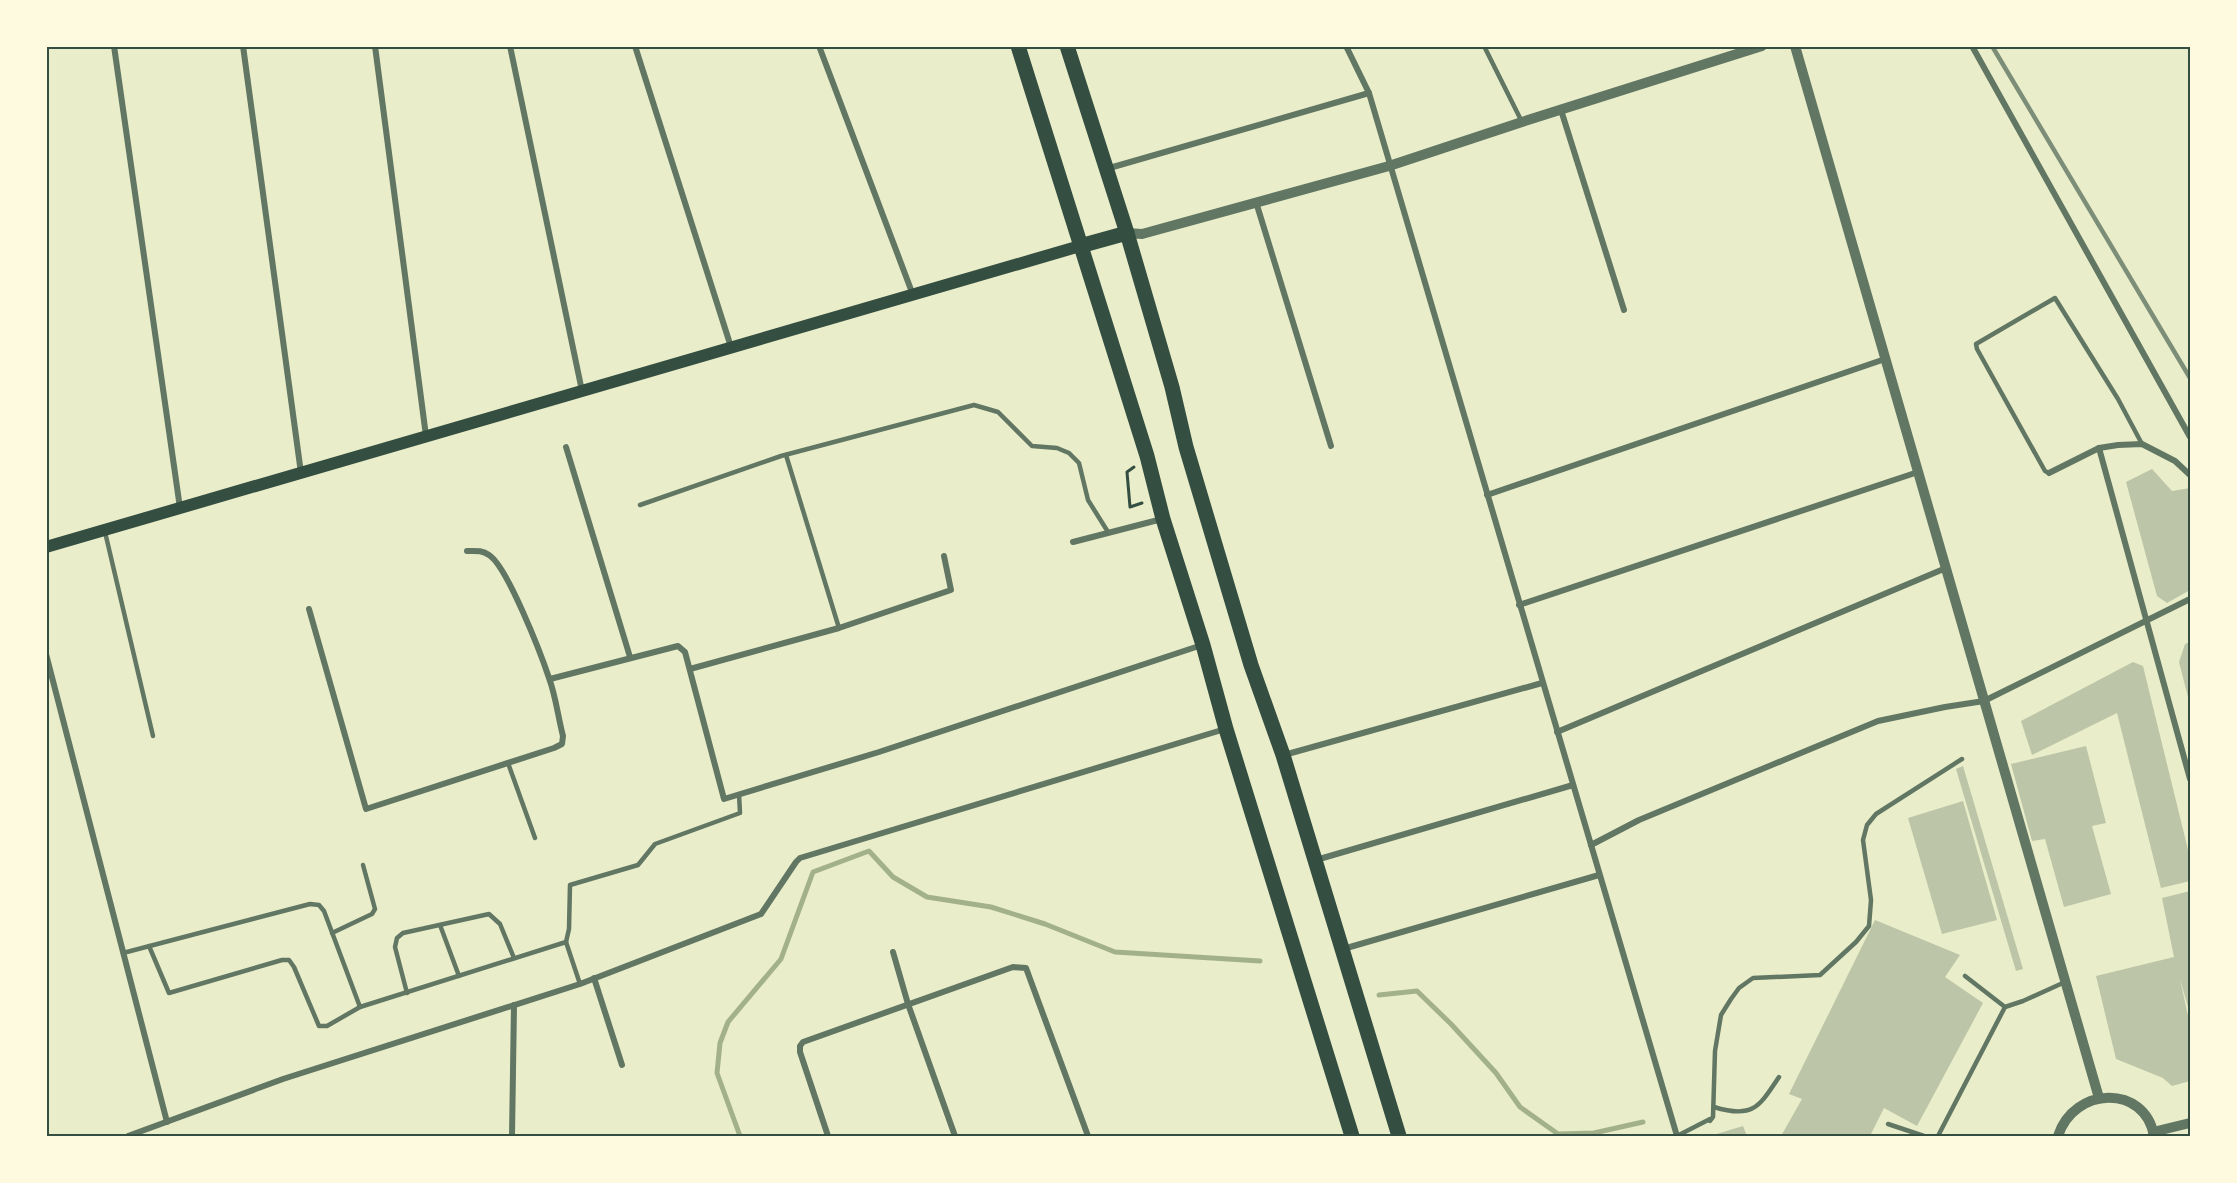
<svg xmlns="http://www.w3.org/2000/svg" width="2237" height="1183" font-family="'Space Grotesk',sans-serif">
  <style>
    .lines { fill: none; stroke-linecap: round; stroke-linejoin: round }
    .stream { stroke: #a3b18a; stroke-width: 5 }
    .building { fill: #bcc5a7 }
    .path { stroke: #344e41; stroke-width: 3 }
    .service { stroke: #617663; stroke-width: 4.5 }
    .minor { stroke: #617663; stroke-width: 6 }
    .tertiary { stroke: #617663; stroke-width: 10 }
    .secondary { stroke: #344e41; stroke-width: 12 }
    .primary { stroke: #344e41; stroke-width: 15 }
    .rail { stroke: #7c8e77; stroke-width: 4.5 }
    .neatline { fill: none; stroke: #344e41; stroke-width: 2 }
  </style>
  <rect width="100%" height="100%" fill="#e9edc9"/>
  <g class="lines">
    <g class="stream">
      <polyline points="1379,995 1417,991 1451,1024 1496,1073 1520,1107 1558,1134 1594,1133 1643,1122"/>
      <polyline points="740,1136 717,1073 720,1043 728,1022 781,959 813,872 869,851 893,877 927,897 991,907 1045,924 1115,952 1260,961"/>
    </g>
  </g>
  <g class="building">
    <polygon points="2152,469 2172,491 2190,488 2190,590 2167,603 2157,596 2126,482"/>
    <polygon points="2190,642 2190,705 2179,662 2185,644"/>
    <polygon points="2133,662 2143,666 2190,858 2190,881 2161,888 2117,713 2032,755 2021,721"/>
    <polygon points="2086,746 2106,823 2092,826 2111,894 2064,907 2045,839 2032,841 2011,764"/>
    <polygon points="1963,766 2023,969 2016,971 1956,769"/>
    <polygon points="1963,801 1997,920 1942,934 1908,818"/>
    <polygon points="2190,891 2190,1014 2180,979 2190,1025 2190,1081 2172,1086 2163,1078 2116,1059 2096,976 2174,957 2162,898"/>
    <polygon points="1875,920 1960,955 1945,977 1983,1003 1917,1126 1884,1108 1870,1136 1781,1136 1802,1099 1789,1094"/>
    <polygon points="1743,1126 1747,1136 1710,1136"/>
  </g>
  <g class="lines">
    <polyline class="path" points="1134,467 1127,472 1130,507 1142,503"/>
    <g class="service">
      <polyline points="1484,46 1522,122"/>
      <polyline points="786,455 839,628"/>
      <polyline points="2049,473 2045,471 1977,349 1976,344 2055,298 2118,399 2142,444"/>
      <polyline points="640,505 781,456 974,405 998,412 1032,446 1057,448 1069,453 1079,463 1088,500 1108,532"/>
      <polyline points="105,532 153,736"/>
      <polyline points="508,763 535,838"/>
      <polyline points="440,925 459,976"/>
      <polyline points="332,933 372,914 375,909 363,865"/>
      <polyline points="566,942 569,929 570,885 638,865 655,844 740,813 739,794"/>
      <polyline points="149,946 169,993 282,960 289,960 294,967 319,1026 327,1026 360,1007"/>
      <polyline points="123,953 310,904 319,905 324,911 360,1007 566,942 580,984"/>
      <polyline points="407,993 395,947 397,938 403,933 489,914 500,924 514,958"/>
      <polyline points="2005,1007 2023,1001 2065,982"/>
      <path d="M1714,1107C1753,1119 1759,1107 1779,1077"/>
      <polyline points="1888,1124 1924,1136"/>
      <polyline points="1677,1136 1710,1119 1710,1121 1713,1117 1715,1051 1721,1015 1731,999 1739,988 1753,978 1820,975 1856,942 1869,926 1871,900 1863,840 1867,825 1876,814 1962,759"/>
      <polyline points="1938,1136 2005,1007 1965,976"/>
    </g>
    <g class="minor">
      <polyline points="114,46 180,508"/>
      <polyline points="243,46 301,473"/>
      <polyline points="375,46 426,436"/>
      <polyline points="510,46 582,391"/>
      <polyline points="635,46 731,347"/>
      <polyline points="819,46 913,295"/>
      <polyline points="1346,46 1369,93 1677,1136"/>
      <polyline points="1972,46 2190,437"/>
      <polyline points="1561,110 1624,310"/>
      <polyline points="1106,169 1369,93"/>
      <polyline points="1256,202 1331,446"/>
      <polyline points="566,447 630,657"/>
      <polyline points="2099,448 2190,779"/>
      <polyline points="2049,473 2099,448 2118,445 2142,444 2175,461 2190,475"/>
      <polyline points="1487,495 1885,359"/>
      <polyline points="1073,542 1162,519"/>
      <polyline points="1519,605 1918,472"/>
      <path d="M309,609L366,809L554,748L562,744L563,736C558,717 556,697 549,678C541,654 507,566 489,555C482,550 475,551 467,551"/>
      <polyline points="46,654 167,1122"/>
      <polyline points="690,669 839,628 951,590 944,556"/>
      <polyline points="550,679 678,646 685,652 724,799 879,752 1202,645"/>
      <polyline points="1557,732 1946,568"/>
      <polyline points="1284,755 1542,683"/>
      <polyline points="1591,845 1639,820 1878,721 1945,707 1984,701 2190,599"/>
      <polyline points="1316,860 1573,785"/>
      <polyline points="1343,949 1599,875"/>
      <polyline points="893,952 908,1004 955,1136"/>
      <polyline points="594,978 622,1065"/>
      <polyline points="128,1136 283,1079 580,984 761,914 796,862 800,858 1225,729"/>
      <polyline points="512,1136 514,1005"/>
      <polyline points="828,1136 800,1052 800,1046 803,1042 1013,967 1026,968 1088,1136"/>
    </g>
    <g class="tertiary">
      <polyline points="1795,46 2099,1098"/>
      <polyline points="1127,233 1142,234 1389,166 1522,122 1762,46"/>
      <polyline points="2153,1132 2190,1123"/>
      <path d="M2058,1136C2074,1086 2145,1084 2154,1136"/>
    </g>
    <polyline class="secondary" points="46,547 1080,246"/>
    <g class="primary">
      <polyline points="1018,46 1147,456 1163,519 1203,645 1226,729 1352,1136"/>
      <polyline points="1067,46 1127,233 1172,387 1186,447 1251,665 1283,755 1399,1136"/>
      <polyline points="1080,246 1127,233"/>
    </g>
    <polyline class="rail" points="1992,46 2190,378"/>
  </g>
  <rect width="2237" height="1183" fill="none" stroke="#fefae0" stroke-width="96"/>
  <rect x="48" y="48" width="2141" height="1087" class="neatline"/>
</svg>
